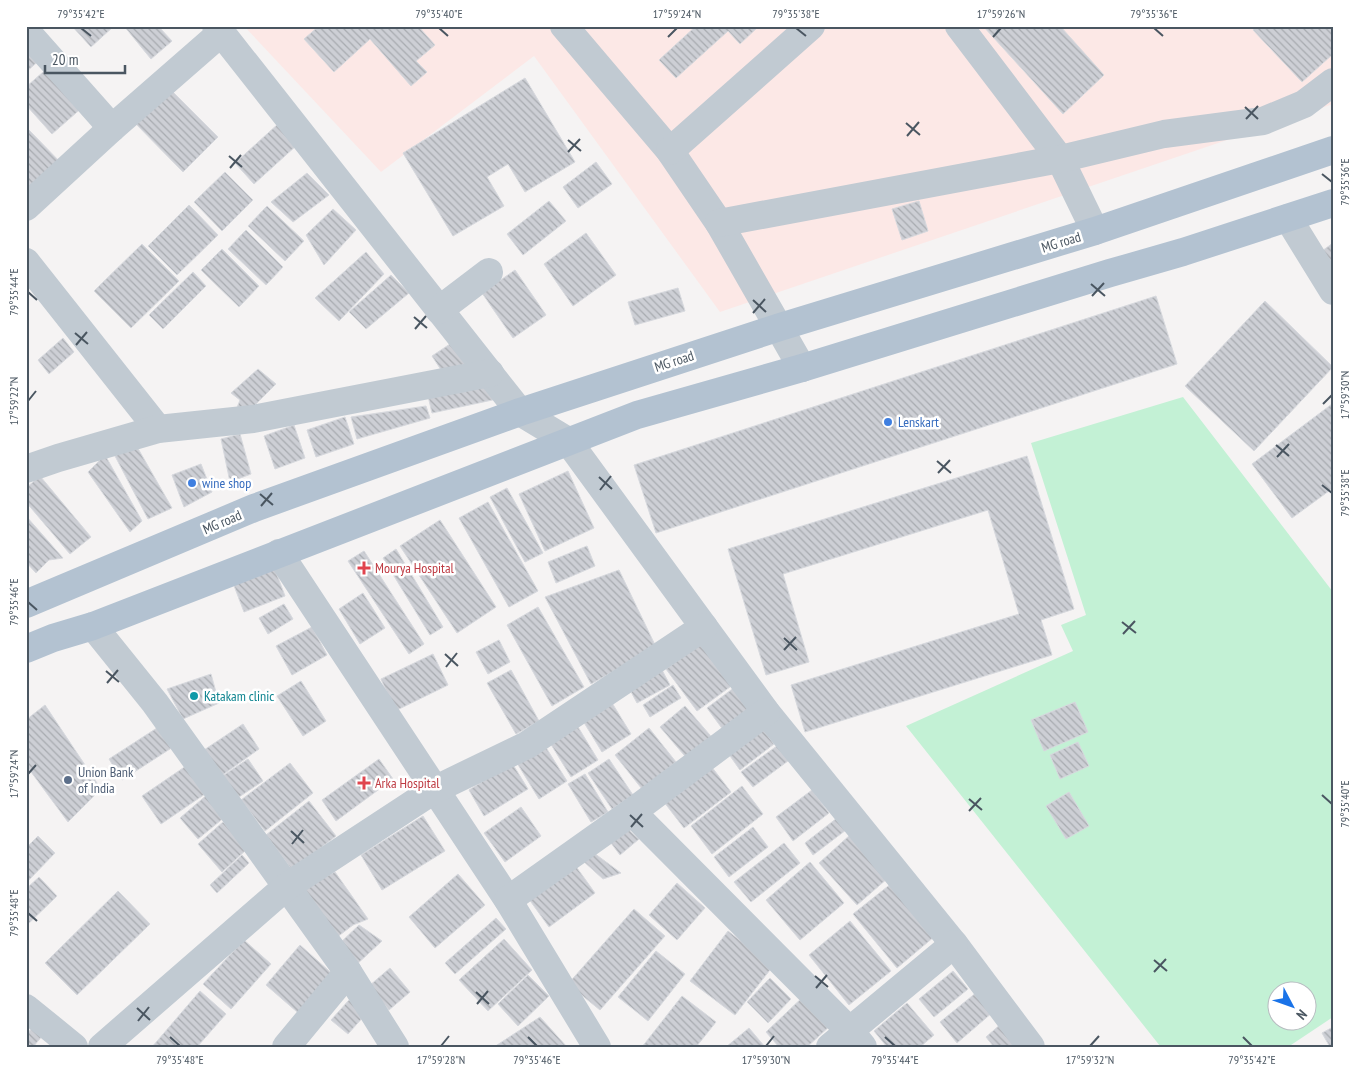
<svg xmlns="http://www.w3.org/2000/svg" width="1359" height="1073" font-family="'PT Sans Narrow',sans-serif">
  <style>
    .medical { fill: #fce8e6 }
    .pitch { fill: #c3f1d5; fill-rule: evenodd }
    .building { fill: url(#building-back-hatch); stroke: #d7d9de }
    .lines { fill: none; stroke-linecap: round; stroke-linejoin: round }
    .minor { stroke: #c1cad2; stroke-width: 28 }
    .major { stroke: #b3c2d1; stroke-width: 28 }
    .ticks { fill: none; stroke: #4a5661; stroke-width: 2 }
    .shop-dot { fill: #3f7fe0; stroke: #fff; stroke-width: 2 }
    .health-dot { fill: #e0444e; stroke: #fff; stroke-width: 2 }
    .culture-dot { fill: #0f9aa8; stroke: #fff; stroke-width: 2 }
    .service-dot { fill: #5c6f8a; stroke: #fff; stroke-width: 2 }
    .labels { text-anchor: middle; stroke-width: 5; stroke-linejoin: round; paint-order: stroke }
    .street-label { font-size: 14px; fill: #4a5661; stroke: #fff }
    .shop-label { font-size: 14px; fill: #366cbe; stroke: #fff; text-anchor: start }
    .health-label { font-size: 14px; fill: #be3a42; stroke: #fff; text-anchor: start }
    .culture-label { font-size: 14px; fill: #0d838f; stroke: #fff; text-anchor: start }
    .service-label { font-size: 14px; fill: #4e5e75; stroke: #fff; text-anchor: start }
    .neatline { fill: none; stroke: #4a5661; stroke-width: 2 }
    .ticks-label { font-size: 12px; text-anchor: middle; fill: #4a5661 }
  </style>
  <defs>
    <pattern id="building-back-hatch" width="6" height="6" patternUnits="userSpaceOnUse" patternTransform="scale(1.25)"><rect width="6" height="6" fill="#cdcfd5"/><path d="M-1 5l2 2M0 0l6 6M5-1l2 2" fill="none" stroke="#a8abb0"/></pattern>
  </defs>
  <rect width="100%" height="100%" fill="#f5f3f3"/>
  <polygon class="medical" points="244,26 1333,26 1333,104 720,312 534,56 381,172"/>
  <path class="pitch" d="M1183,397L1333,592V1017L1288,1047L1160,1046L906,726L1073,651L1061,625L1086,615L1031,443ZM1276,990H1306V1020H1276Z"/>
  <g class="building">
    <polygon points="72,26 114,26 91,47"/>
    <polygon points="124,26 158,26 172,41 151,59"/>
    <polygon points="319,26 418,26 435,45 416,61 427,72 411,86 370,39 334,72 304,39"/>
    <polygon points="696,26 759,26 740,44 728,31 676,78 659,60"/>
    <polygon points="983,26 1060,26 1104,75 1063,114"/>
    <polygon points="1257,26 1333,26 1333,54 1302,82 1253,30"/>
    <polygon points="26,41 42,58 26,72"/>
    <polygon points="59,58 93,98 52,134 26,105 26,87"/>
    <polygon points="525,78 575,162 525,192 508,164 487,177 504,206 453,236 403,153"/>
    <polygon points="169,88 218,137 183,172 134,122"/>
    <polygon points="278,124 297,145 254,184 235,163"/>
    <polygon points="28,129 63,165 26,194 26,130"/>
    <polygon points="596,162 612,184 578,208 563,187"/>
    <polygon points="225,172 253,200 222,231 194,202"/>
    <polygon points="307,173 329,195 293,222 271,202"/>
    <polygon points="549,201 566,221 523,255 507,234"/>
    <polygon points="919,201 928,231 902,240 892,209"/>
    <polygon points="189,205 218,235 177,275 148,246"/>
    <polygon points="267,206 304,241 285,261 248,226"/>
    <polygon points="333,209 356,230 324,265 306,235"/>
    <polygon points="246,230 283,267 266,285 228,249"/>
    <polygon points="586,233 616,275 573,306 544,264"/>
    <polygon points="1333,243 1333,267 1322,251"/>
    <polygon points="142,244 179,281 131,328 94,291"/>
    <polygon points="222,249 259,286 239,307 201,270"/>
    <polygon points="366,252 384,274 339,321 315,298"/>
    <polygon points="515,270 546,315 513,338 482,293"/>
    <polygon points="193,272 206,286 163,329 149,315"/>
    <polygon points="391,275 409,293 366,329 349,312"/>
    <polygon points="678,288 685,311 635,325 628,302"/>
    <polygon points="1156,296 1177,364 656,533 634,465"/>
    <polygon points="1265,301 1333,367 1254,451 1185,386"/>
    <polygon points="63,338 74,352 49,374 38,360"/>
    <polygon points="459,338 472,359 445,376 432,356"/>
    <polygon points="258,369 276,384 249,411 236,410 240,400 231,393"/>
    <polygon points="493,382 497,399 432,413 428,396"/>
    <polygon points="1332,404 1333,488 1292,518 1252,464"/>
    <polygon points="426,406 430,418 357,439 351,417"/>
    <polygon points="345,417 354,444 316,457 307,430"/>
    <polygon points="294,425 305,458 275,469 264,436"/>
    <polygon points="240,434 251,474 230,482 221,439"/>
    <polygon points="136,445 172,508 148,519 115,456"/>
    <polygon points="105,455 142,521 130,532 88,472"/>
    <polygon points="1027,456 1074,609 1041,620 1052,655 805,732 791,685 1019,614 988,510 783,574 809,662 766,675 728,549"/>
    <polygon points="201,464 212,492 184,507 172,475"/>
    <polygon points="568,471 594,528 545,551 519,494"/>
    <polygon points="40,476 91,537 70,554 26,502 26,488"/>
    <polygon points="507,488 543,553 525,562 490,497"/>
    <polygon points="488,502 538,591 509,607 459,518"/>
    <polygon points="26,516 63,558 49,560 36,573 26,562"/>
    <polygon points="440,520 496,607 457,633 400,546"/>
    <polygon points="587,546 595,566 556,583 548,562"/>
    <polygon points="396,549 443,627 430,635 383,558"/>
    <polygon points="364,551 424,644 409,654 348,561"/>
    <polygon points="274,567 285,596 244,612 233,583"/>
    <polygon points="619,570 656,647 591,684 545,597"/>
    <polygon points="363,593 385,628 360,644 339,609"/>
    <polygon points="284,604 293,619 268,634 259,618"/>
    <polygon points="538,607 584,687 552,706 507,625"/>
    <polygon points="312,627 327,655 292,675 276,646"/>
    <polygon points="499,640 510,662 488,674 476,652"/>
    <polygon points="702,642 734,684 697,711 666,669"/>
    <polygon points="433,654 448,685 395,711 381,679"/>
    <polygon points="511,670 539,721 516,734 487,683"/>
    <polygon points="662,670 670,685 637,703 629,688"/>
    <polygon points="211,674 219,703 183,719 167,689"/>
    <polygon points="301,681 326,721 303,736 277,696"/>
    <polygon points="673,685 681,698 650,717 643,705"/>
    <polygon points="735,687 752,711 724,731 707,708"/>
    <polygon points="609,698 631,734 602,752 580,716"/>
    <polygon points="1075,702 1088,732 1044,751 1031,720"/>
    <polygon points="45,705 101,789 68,822 26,765 26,720"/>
    <polygon points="685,706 715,741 690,762 660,727"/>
    <polygon points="575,722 598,760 571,777 547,738"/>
    <polygon points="243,724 259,749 221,776 204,750"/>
    <polygon points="160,726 173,747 122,780 109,759"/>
    <polygon points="649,728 676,762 642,789 615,755"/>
    <polygon points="762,728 774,744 740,770 728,753"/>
    <polygon points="1078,742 1089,766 1060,779 1050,755"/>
    <polygon points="781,743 792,758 753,787 741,772"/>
    <polygon points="545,746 567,781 539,799 517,763"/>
    <polygon points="248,759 263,781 236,799 221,777"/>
    <polygon points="379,759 393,779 336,821 322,800"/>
    <polygon points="609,759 633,795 612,809 588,773"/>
    <polygon points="290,763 313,793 265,831 241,800"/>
    <polygon points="512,763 528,789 484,816 469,790"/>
    <polygon points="186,766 205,794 161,824 142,796"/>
    <polygon points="711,766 731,792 684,828 664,802"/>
    <polygon points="585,774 608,812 591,822 568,784"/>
    <polygon points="742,786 763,814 712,854 691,826"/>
    <polygon points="812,790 829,813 793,841 776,817"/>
    <polygon points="1069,792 1089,826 1066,839 1046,806"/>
    <polygon points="208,794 226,816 198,839 180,818"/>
    <polygon points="309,801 336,836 292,870 266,835"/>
    <polygon points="521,807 541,836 505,862 484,833"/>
    <polygon points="423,816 445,851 382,890 361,855"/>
    <polygon points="837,818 846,830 813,855 805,843"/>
    <polygon points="223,822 247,849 222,872 198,844"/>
    <polygon points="623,825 639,839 620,855 608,839"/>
    <polygon points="753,827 768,847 729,877 714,857"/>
    <polygon points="850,835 888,878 857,905 819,863"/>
    <polygon points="38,836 55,853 26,883 26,848"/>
    <polygon points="784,843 800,863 751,902 734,882"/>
    <polygon points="594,853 621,873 603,879 582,860"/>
    <polygon points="242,855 249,863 217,893 210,885"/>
    <polygon points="572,861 595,893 549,927 526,895"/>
    <polygon points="810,862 844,903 800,940 766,900"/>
    <polygon points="335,872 368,919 353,925 332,941 304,887"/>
    <polygon points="458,874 485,905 435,948 409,917"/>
    <polygon points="39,877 57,896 26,926 26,889"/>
    <polygon points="677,883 705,908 677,940 649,915"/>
    <polygon points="892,883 935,936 897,968 853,914"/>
    <polygon points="118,891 150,924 77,995 45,963"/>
    <polygon points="634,909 665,936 600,1010 568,984"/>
    <polygon points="496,918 506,929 455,974 445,963"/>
    <polygon points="850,921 891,971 849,1005 809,955"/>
    <polygon points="359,925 382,941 356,965 338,945"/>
    <polygon points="728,931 773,966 735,1015 690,981"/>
    <polygon points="504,939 532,970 488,1011 459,980"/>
    <polygon points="244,940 271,964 231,1009 203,984"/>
    <polygon points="300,945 338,979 304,1018 266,985"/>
    <polygon points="656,951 685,974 648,1021 618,997"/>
    <polygon points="390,968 410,992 389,1010 369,986"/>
    <polygon points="953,971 968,989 934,1017 919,999"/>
    <polygon points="528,975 549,996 518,1026 498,1004"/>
    <polygon points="770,978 791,999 768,1023 747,1002"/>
    <polygon points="200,991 226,1014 197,1047 152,1047"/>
    <polygon points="977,992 993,1012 957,1043 940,1022"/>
    <polygon points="805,995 832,1024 807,1047 779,1047 766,1032"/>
    <polygon points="682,996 716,1022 696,1047 642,1047"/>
    <polygon points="349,1000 365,1015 348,1034 331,1020"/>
    <polygon points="907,1003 934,1035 920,1047 887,1047 874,1031"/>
    <polygon points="540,1017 567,1047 494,1047"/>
    <polygon points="1002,1023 1021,1047 994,1047 986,1037"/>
    <polygon points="33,1027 43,1035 33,1047 26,1047 26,1035"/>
    <polygon points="1333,1027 1333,1047 1330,1047 1322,1033"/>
    <polygon points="749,1028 765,1047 726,1047"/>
  </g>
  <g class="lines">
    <g class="minor">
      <polyline points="216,26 520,412 568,441 766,712 954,944 1031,1047"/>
      <polyline points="564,26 670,151 719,223 802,368"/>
      <polyline points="959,26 1060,159 1095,231"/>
      <polyline points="26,31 112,128"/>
      <polyline points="670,151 811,26"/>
      <polyline points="26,207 112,128 222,32"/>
      <polyline points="1288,218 1333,291"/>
      <polyline points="719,223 1060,159 1164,134 1263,121 1304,104 1333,82"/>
      <polyline points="26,262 158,429"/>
      <polyline points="439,310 489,272"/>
      <polyline points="26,469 58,458 158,429 253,419 490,373"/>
      <polyline points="279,553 508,900 597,1047"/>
      <polyline points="93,626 155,703 348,972 395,1047"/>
      <polyline points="632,812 766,712"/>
      <polyline points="508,900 632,812 849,1030 863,1047"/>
      <polyline points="26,1008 74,1047"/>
      <polyline points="102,1047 286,887 434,790 527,745 704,627"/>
      <polyline points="286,1047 348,972"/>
      <polyline points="830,1047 954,944"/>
    </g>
    <g class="major">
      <polyline points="26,604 254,508 520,412 780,327 1095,231 1333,150"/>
      <polyline points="26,649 53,638 93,626 637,415 802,368 1110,273 1183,252 1333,203"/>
    </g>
  </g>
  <path class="ticks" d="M81,28L91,36M439,28L448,36M796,28L806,36M1154,28L1163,36M668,37L677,28M993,37L1001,28M1245,107L1258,119M1246,119L1258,106M906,123L920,135M907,136L919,122M568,140L581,151M568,152L580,139M229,156L242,167M230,168L241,155M1322,174L1332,182M1091,284L1105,296M28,292L37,300M1092,296L1104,283M753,300L766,312M753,313L765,299M414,317L427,328M415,329L426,316M75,333L88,344M76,345L87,332M28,401L36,391M1323,404L1332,395M1276,445L1289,456M1277,457L1289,444M937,461L951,473M938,473L950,460M599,477L612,489M1322,485L1332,493M600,490L611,476M260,494L273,505M261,506L272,493M28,602L37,610M1122,622L1136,633M1123,634L1135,621M784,638L797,650M784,650L796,637M445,654L458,666M446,667L457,653M106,671L119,682M107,683L118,670M28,774L36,765M1322,795L1332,804M969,799L982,810M969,811L981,798M630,815L643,827M631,827L642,814M291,831L304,843M292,844L303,830M28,913L37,921M1154,960L1167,971M1154,972L1166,959M815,976L828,987M816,988L827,975M476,992L489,1004M477,1004L488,991M137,1008L150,1020M138,1021L149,1007M170,1037L180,1046M528,1037L537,1046M885,1037L895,1046M1243,1037L1252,1046M441,1046L449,1036M766,1046L774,1036M1090,1046L1099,1036"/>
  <g class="shop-dot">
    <circle cx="888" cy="422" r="5"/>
    <circle cx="192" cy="483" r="5"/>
  </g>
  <g class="health-dot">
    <path d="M361.5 560.5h5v5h5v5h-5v5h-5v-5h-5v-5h5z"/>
    <path d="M361.5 775.5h5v5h5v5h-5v5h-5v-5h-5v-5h5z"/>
  </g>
  <circle class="culture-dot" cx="194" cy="696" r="5"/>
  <circle class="service-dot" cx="68" cy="780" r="5"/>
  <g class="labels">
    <g class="street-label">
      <text transform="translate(1061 242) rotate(-17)" y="5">MG road</text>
      <text transform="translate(674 361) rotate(-18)" y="5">MG road</text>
      <text transform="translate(222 522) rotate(-23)" y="5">MG road</text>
    </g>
    <g class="shop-label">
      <text x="898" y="427">Lenskart</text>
      <text x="202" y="488">wine shop</text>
    </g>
    <g class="health-label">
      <text x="375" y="573">Mourya Hospital</text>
      <text x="375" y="788">Arka Hospital</text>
    </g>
    <g class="culture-label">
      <text x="204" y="701">Katakam clinic</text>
    </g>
    <g class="service-label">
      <text x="78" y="777">Union Bank<tspan x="78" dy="16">of India</tspan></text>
    </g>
  </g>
  <rect width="1359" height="1073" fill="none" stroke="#ffffff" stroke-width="55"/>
  <g transform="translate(1292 1006) rotate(131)"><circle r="24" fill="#ffffff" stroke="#b7bbc0"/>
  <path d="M0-4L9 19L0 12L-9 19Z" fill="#1a73e8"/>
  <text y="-8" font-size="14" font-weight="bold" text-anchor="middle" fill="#4a5661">N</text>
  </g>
  <path d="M45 65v8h80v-8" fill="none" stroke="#4a5661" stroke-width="2.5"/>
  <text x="52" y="65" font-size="15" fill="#4a5661" stroke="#ffffff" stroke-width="4" paint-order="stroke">20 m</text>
  <rect x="28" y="28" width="1304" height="1018" class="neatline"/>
  <g class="ticks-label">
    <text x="81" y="18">79°35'42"E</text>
    <text x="439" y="18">79°35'40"E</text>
    <text x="677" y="18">17°59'24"N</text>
    <text x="796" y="18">79°35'38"E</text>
    <text x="1001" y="18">17°59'26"N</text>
    <text x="1154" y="18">79°35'36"E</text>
    <text transform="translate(1345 182) rotate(-90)" y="4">79°35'36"E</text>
    <text transform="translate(14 292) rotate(-90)" y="4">79°35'44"E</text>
    <text transform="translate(1345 395) rotate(-90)" y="4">17°59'30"N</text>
    <text transform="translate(14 401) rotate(-90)" y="4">17°59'22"N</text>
    <text transform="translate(1345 493) rotate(-90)" y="4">79°35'38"E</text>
    <text transform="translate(14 602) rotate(-90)" y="4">79°35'46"E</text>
    <text transform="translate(14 774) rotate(-90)" y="4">17°59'24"N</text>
    <text transform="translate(1345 804) rotate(-90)" y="4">79°35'40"E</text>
    <text transform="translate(14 913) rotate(-90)" y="4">79°35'48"E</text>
    <text x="180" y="1064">79°35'48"E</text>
    <text x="441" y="1064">17°59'28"N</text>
    <text x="537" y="1064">79°35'46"E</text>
    <text x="766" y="1064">17°59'30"N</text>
    <text x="895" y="1064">79°35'44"E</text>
    <text x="1090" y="1064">17°59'32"N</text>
    <text x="1252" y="1064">79°35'42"E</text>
  </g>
</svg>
